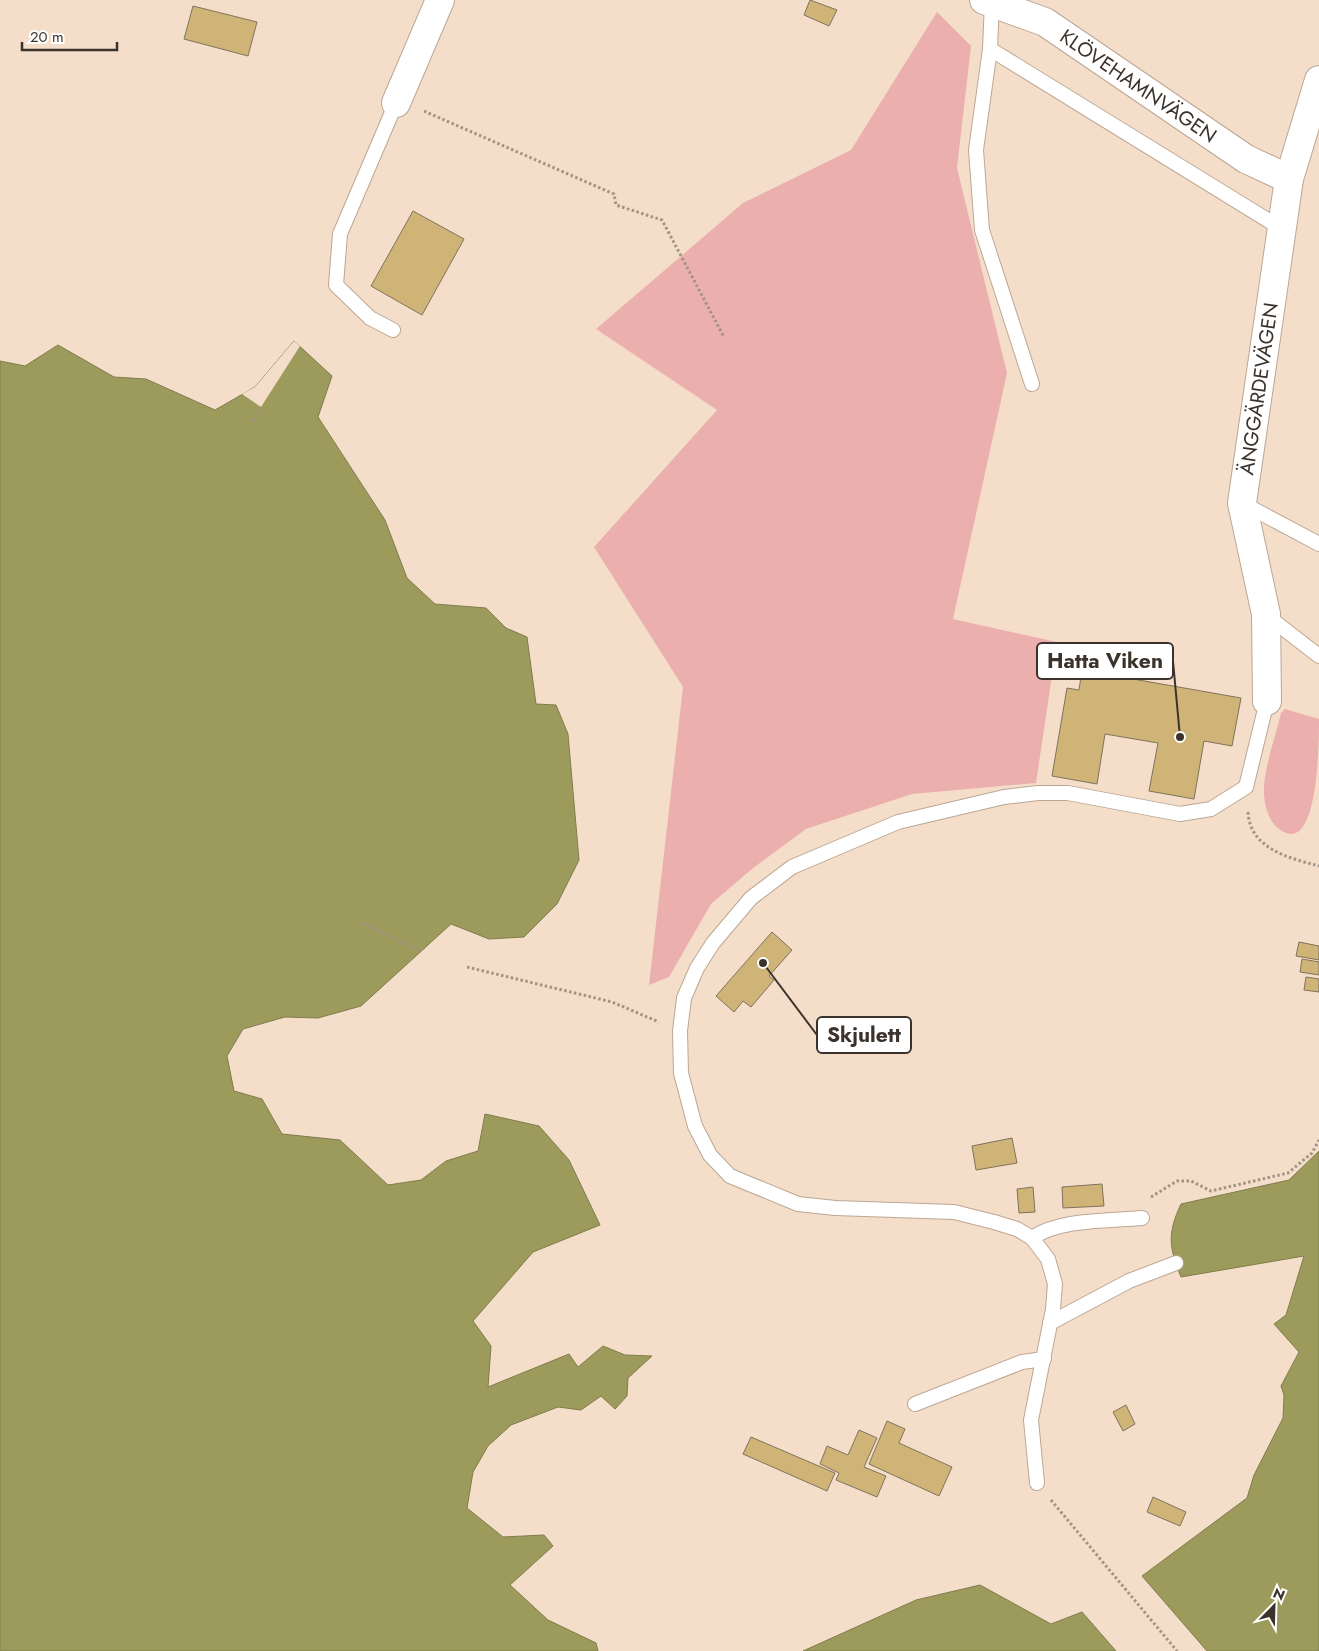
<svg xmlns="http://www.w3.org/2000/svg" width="1319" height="1651" font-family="Jost,sans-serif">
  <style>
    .green { fill: #ebb0ae }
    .water { fill: #9d9b5b; stroke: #807c4d }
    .pier { fill: #f4deca }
    .building { fill: #d0b377; stroke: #7e735c }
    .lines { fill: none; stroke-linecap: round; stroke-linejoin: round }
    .service-casing { stroke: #bca794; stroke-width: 16 }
    .minor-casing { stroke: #bca794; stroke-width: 30 }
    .path { stroke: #a29384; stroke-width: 3; stroke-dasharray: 2.5 2.5; stroke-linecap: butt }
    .service { stroke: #fff; stroke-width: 14 }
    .minor { stroke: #fff; stroke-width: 28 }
    .labels { text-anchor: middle; stroke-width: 5; stroke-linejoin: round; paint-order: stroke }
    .street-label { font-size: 20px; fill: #3b332b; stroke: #fff }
    .leader { fill: none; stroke: #3b332b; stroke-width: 2 }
    .callout-dot { fill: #3b332b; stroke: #fff; stroke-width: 2 }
    .callout { fill: #fff; stroke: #3b332b; stroke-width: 2 }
    .callout-label { font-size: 21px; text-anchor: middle; font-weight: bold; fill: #3b332b }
  </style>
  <rect width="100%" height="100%" fill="#f4deca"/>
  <g class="green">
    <polygon points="937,12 971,46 957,168 1007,373 953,619 1057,642 1036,783 912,794 806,829 753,868 711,904 669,977 649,985 683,687 594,547 717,410 596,329 743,203 851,150"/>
    <path d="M1285,709L1319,719C1319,740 1319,860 1279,829C1269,822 1265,807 1264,795C1262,774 1276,735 1281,713Z"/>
  </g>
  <g class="water">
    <polygon points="294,341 332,376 318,417 385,520 407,578 435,604 486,608 506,628 527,637 536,704 556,705 568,734 579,860 557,904 524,937 489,939 451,924 361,1006 318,1018 285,1017 243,1029 227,1056 234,1091 262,1099 282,1134 340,1140 388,1185 421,1180 446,1161 478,1151 485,1114 539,1126 569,1160 600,1225 533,1252 473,1321 491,1346 488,1387 569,1354 578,1367 603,1346 625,1355 652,1356 628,1378 627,1396 615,1409 601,1396 581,1410 558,1407 511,1425 488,1446 473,1472 467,1508 503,1537 544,1535 553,1546 510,1585 548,1620 596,1643 598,1651 0,1651 0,361 25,366 58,345 114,377 146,379 215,410 255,387"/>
    <path d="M1319,1151V1651H1207L1142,1576L1247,1498L1254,1475L1283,1418L1284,1395L1281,1386L1299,1352L1274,1324L1286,1315L1304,1256L1181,1277C1169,1247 1167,1234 1181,1204L1289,1180Z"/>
    <polygon points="980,1585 1051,1624 1082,1612 1116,1651 803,1651 916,1600"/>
  </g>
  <polygon class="pier" points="294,341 300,346 261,407 242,394 255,387"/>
  <g class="building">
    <polygon points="810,0 837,10 829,26 804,15"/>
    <polygon points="193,6 257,22 248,56 184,39"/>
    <polygon points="413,211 464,239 422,315 371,286"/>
    <polygon points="1082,670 1241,698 1232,746 1204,741 1194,799 1149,791 1158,743 1105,734 1097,784 1052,776 1067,688 1079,690"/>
    <polygon points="772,932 792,950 769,976 774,980 751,1007 743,1001 734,1012 716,996"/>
    <polygon points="1299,942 1319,946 1319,960 1296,956"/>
    <polygon points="1302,959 1319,962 1319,975 1300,972"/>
    <polygon points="1306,977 1319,979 1319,992 1304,990"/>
    <polygon points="1012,1138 1017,1163 976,1170 972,1146"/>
    <polygon points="1102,1184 1104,1206 1063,1208 1062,1187"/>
    <polygon points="1033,1187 1035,1212 1019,1213 1017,1189"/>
    <polygon points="1126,1405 1135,1424 1123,1431 1113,1412"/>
    <polygon points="887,1421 905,1429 899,1443 952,1467 939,1496 869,1464"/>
    <polygon points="859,1430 877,1438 864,1467 886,1476 877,1497 836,1480 839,1473 820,1464 827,1446 848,1455"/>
    <polygon points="751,1437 835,1473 827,1491 743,1454"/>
    <polygon points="1153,1497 1186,1512 1180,1526 1147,1512"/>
  </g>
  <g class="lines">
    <defs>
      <g id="service">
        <polyline points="992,3 990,49 976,150 982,230 1032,384"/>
        <polyline points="990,49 1282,229"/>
        <polyline points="393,330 370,318 336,285 340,234 396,103"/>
        <polyline points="1242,503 1319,544"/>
        <polyline points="1266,615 1319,656"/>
        <path d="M1032,1238C1059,1219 1109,1221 1142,1218"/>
        <polyline points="1050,1323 1129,1281 1176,1263"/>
        <polyline points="915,1404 1022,1362 1044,1359"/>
        <polyline points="1037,1483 1031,1420 1053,1309 1055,1284 1048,1259 1032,1238 1017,1229 994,1222 954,1212 835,1208 798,1204 730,1176 710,1155 695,1126 681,1073 680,1031 684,998 697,968 713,943 751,898 792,867 898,822 1004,797 1038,793 1068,793 1180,814 1211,809 1246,787 1267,701"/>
      </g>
      <g id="minor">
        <path id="s1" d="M984,0L1045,22L1246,159L1289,179"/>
        <polyline points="396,103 440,0"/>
        <path id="s2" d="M1267,701L1266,614L1242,503L1289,179L1319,80"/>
      </g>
    </defs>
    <use href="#service" class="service-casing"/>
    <use href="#minor" class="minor-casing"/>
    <g class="path">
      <polyline points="424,111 614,194 616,205 662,220 724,337"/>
      <polyline points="253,421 261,407"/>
      <path d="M1248,812C1250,849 1289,858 1319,866"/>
      <polyline points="359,922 422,951"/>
      <polyline points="467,967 612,1002 659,1022"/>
      <polyline points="1151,1197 1177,1181 1191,1181 1211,1191 1288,1173 1312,1153 1319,1140"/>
      <polyline points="1051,1500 1177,1651"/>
    </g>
    <use href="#service" class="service"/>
    <use href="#minor" class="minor"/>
  </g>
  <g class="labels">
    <g class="street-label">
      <text dy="7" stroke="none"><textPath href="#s1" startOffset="178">KLÖVEHAMNVÄGEN</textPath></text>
      <text dy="7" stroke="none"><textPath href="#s2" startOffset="316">ÄNGGÄRDEVÄGEN</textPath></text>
    </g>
  </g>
  <path class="leader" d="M1180 737L1173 661M763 963L817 1035"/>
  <g class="callout-dot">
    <circle cx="1180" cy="737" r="5"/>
    <circle cx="763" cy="963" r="5"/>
  </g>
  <g class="callout">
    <rect x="1037" y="643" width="136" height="36" rx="5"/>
    <rect x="817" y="1017" width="94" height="36" rx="5"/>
  </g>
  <g class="callout-label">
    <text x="1105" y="668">Hatta Viken</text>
    <text x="864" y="1042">Skjulett</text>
  </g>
  <g transform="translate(1274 1606) rotate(23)" stroke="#ffffff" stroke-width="4" paint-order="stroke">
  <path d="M0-4L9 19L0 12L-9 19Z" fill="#3b332b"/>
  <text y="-8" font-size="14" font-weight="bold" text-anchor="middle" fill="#3b332b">N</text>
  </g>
  <path d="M22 42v8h95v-8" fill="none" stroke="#3b332b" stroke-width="2.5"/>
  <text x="30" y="42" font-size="15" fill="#3b332b" stroke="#ffffff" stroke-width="4" paint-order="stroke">20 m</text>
</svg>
